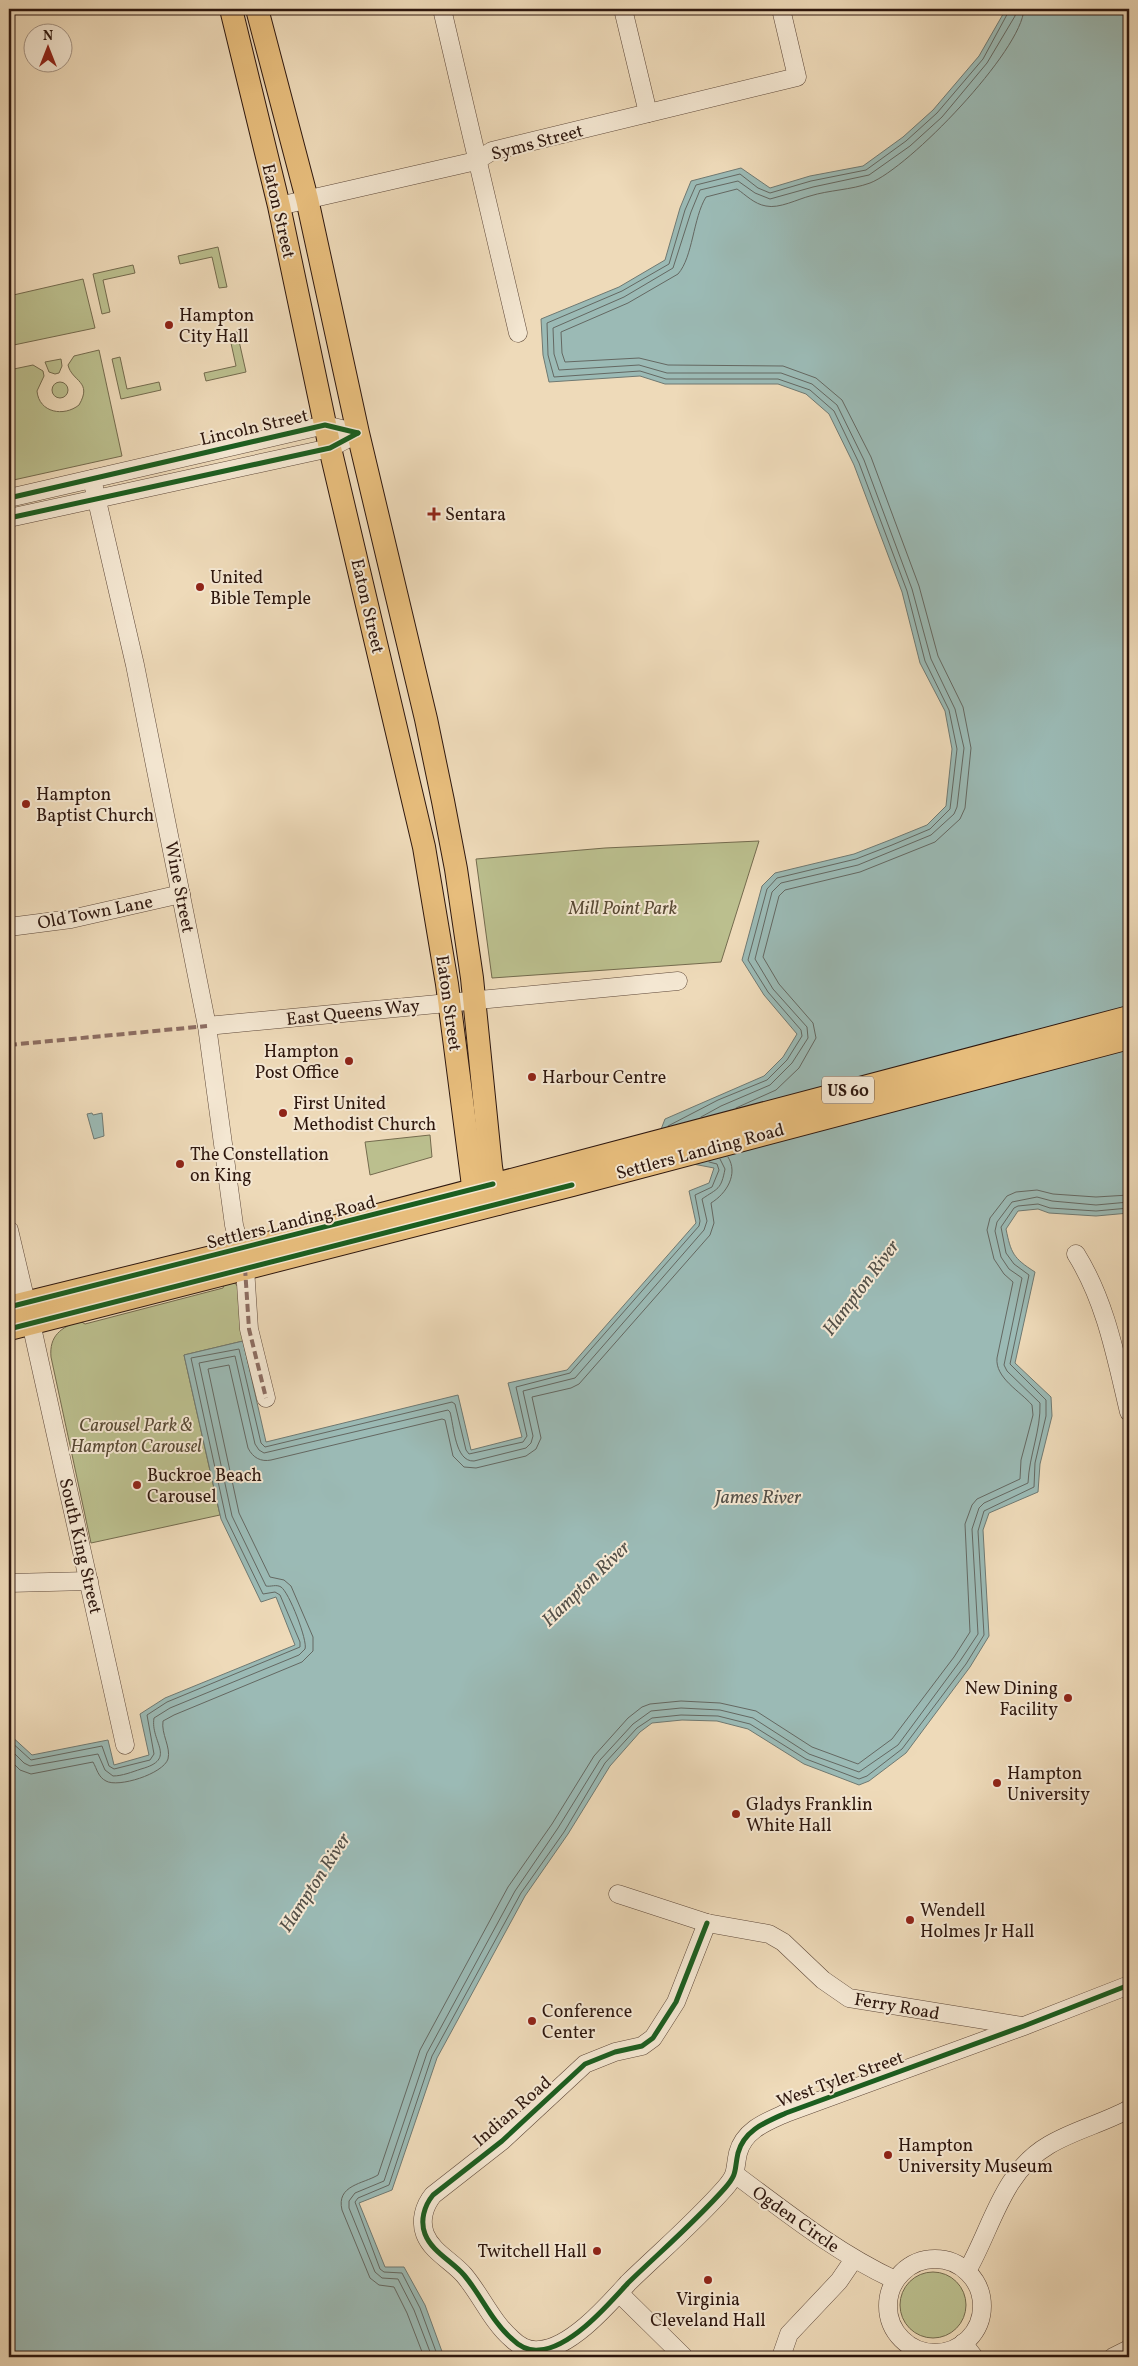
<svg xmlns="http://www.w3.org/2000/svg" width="1138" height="2366" font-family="Vollkorn,serif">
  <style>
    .green { fill: #bbbf8e; stroke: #746b4e }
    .water { fill: #9bbab5; stroke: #6f7972 }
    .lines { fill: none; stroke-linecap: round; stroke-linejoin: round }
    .shore { stroke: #646862; stroke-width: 1 }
    .minor-casing { stroke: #5e4839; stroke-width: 19 }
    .major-casing { stroke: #2e170e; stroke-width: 24 }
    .minor { stroke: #f4e7d2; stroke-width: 18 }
    .major { stroke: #e7bd7c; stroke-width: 22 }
    .quiet { stroke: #8d6e63; stroke-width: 4; stroke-dasharray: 8 4; stroke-linecap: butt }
    .cycleway-casing { stroke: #f4e7d2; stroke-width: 8 }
    .cycleway { stroke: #1b5e20; stroke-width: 5 }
    .poi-dot { fill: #8f2418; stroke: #f4e7d2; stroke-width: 2 }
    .labels { text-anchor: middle; stroke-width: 4; stroke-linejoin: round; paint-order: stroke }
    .shield { fill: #f4e7d2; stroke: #695549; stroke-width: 1 }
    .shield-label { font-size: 16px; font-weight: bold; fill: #2e170e }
    .street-label { font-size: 18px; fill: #2e170e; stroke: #f4e7d2 }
    .poi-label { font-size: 18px; fill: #2e170e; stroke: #f4e7d2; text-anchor: start }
    .park-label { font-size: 18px; font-style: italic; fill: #584934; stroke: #f4e7d2 }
    .water-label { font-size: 19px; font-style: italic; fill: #545048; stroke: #f4e7d2 }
  </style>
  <rect width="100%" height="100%" fill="#eedab9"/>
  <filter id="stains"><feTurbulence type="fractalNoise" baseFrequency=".004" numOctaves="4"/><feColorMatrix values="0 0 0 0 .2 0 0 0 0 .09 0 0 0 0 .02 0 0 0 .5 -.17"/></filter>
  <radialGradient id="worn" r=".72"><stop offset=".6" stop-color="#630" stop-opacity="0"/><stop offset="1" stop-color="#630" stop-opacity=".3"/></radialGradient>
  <g class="green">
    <polygon points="218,247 227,287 219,288 212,257 180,264 178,256"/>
    <polygon points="133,265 135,273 103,280 110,312 102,314 93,274"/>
    <polygon points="83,279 95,328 9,346 9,296"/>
    <polygon points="237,332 246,372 206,381 204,373 236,366 229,334"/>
    <path d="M99,350L122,456L9,481V370L33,365L43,371L44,376L37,391C39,413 64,417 79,405C93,381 72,382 68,365L74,356Z"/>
    <polygon points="120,357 127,389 159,382 161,390 121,399 112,359"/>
    <polygon points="61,359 62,366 59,373 55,374 49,372 45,362"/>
    <circle cx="60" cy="390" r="8"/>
    <polygon points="759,841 721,962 492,978 476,859 605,848"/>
    <polygon points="430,1135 432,1157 370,1175 365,1142"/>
    <path d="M225,1283H235L238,1287L243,1341L184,1355L220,1515L91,1543L51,1357C49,1336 61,1327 80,1321L85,1324L223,1288Z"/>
    <circle cx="933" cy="2305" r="33"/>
  </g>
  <g class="water">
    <path d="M1006,9H1129V1213L1096,1216L1049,1213L1038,1209L1018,1211L1006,1229C1011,1253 1013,1258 1035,1272L1015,1363L1051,1397L1052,1416L1040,1464L1038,1492L989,1513L983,1530L989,1636L970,1667L906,1753L869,1781L859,1785L804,1764L748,1729L717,1721L682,1720L652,1723L640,1732L610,1766L568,1834L525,1896L437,2058L392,2190L359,2203L385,2267H404L425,2305L444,2357H9V1734L32,1755L108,1740L114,1765L149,1755L140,1714L165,1698L295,1645L276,1597L261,1602L221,1519L184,1355L243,1341L266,1442L458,1395L471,1450L522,1437L508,1383L567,1370L696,1223L689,1191L709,1183L714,1168L688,1163L660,1132L665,1119L764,1076L783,1057L797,1034L764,995L742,960L762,886L775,873L854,854L890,840L927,825L946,806L952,749L945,711L920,663L902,592L854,465L829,414L806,394L778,384H665L640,376L549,382L543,355L541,319L619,287L665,260L680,208L691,181L741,168L770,188L810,176L863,166L903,137L933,110L979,56Z"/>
    <polygon points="92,1113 93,1115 102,1113 104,1136 94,1139 87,1114"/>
  </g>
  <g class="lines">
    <g class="shore">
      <path d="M736,1108L776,1090L799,1068L816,1038L813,1023L779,984L763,957L779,896L785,890L860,872L935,842L960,819L965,808L971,748L963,707L938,656L919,586L871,457L842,400L816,378L783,366L668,365L639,358L565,362L562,353L561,332L628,303L678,274C693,257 693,218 706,197L737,189C746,195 754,204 766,206C779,209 798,199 810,196C829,190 851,190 870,183C909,168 1022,51 1024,9"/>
      <polyline points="701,1117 721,1106 770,1085 792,1063 808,1038 807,1027 773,989 755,959 772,892 781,883 858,865 931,835 954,814 957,807 964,748 955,709 931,659 912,589 864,460 837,405 812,384 781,373 667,373 639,365 559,370 554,354 553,328 624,297 673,268 691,212 700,190 738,181 755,193 770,199 813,187 869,175 910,146 942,117 987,63 1015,16 1016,9"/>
      <polyline points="668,1126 718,1100 767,1080 787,1060 802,1036 801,1030 768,992 748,960 767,889 777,878 856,859 892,845 930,829 950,809 957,749 949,710 925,661 907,591 859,463 834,411 810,390 778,379 666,379 640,371 554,377 548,355 547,323 622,291 669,264 685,210 696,185 740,174 758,188 770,193 811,181 866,170 906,141 937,113 983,59 1010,9"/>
      <polyline points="9,1740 31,1760 102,1746 109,1766 114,1769 150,1760 154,1754 147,1715 167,1702 300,1647 300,1642 280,1595 275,1592 263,1594 226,1518 191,1358 239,1349 261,1443 265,1447 452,1402 455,1404 466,1450 469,1454 523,1442 527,1436 516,1387 570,1373 699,1226 700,1221 695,1195 712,1187 719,1170 717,1164 709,1162"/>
      <path d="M9,1748L24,1763L30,1766L98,1754L105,1770L113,1776C122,1776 132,1772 141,1769C178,1759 150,1742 154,1718L170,1708L299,1655L305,1649C308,1641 289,1592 281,1587C276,1584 271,1587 266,1586L232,1516L199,1363L235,1356L255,1444L259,1450L264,1453L448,1410L450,1412C454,1426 455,1462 474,1461L526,1448L531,1443L533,1436L523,1391L575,1378L704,1230L707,1221L702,1199C718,1188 721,1190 725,1169L720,1159"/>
      <path d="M9,1759L20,1770L31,1774L93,1762C97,1769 98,1777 106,1781C118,1788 163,1774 168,1759C171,1747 161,1734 163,1721L174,1715L302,1662L313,1651V1637L291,1586L284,1580L270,1577L239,1513L208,1369L229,1365L248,1448C253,1458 261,1462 271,1460L442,1419L445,1420L453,1456L464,1467L476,1468L526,1456L536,1449L541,1438L532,1397L571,1388L579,1384L710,1235L714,1223L711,1203C726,1194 739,1174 728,1157"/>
      <path d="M424,2357L407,2313L394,2287L379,2285L370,2278L342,2210C336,2185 363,2184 378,2175L420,2050L508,1887L552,1824L594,1756L628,1718L642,1707L650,1704L681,1701L720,1703L756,1711L812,1747L858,1764L892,1739L954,1657L970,1632L965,1524L972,1505L977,1499L1020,1479L1021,1460L1033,1415L1032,1405C1020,1391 995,1378 997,1358L1013,1282L1004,1274L994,1259L987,1230L990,1218L1007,1196L1016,1192L1037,1190L1053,1194L1096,1197L1129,1195"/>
      <path d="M432,2357L414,2310L398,2279L382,2278L375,2272L349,2208V2201L355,2193L384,2181L427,2053L515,1891L558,1828L600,1760L633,1724L651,1711L681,1708L720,1710L753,1718L809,1754L859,1772L898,1745L960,1661L978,1634L972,1529L979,1508L984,1503L1028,1483C1029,1456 1041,1430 1040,1403L1007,1371L1004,1365L1022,1278L1009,1269L1001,1257L995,1231L997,1222L1012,1202L1037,1197L1052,1201L1096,1205L1129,1202"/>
      <polyline points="438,2357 420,2308 402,2273 384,2272 380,2269 355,2202 358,2198 389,2185 432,2056 521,1893 564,1832 605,1763 637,1728 652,1718 681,1715 718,1716 750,1724 806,1759 859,1779 867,1776 902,1749 966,1664 984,1635 978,1531 984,1511 1034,1487 1035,1463 1046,1416 1046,1400 1010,1364 1029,1275 1014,1264 1006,1253 1001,1227 1014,1208 1018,1206 1038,1204 1050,1208 1096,1211 1129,1208"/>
    </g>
    <defs>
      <g id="minor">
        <polyline points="442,9 518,333"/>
        <polyline points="623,9 648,113"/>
        <polyline points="279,206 476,161 492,151 797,77 781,9"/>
        <polyline points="92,479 135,665 207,1026 234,1225 245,1268 249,1329 266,1398"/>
        <polyline points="9,498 325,425 358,433"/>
        <polyline points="9,518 330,448 358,433"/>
        <polyline points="9,927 71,919 181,894"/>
        <polyline points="207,1026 678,981"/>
        <polyline points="9,1230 31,1323 125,1745"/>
        <path d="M1076,1254C1106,1302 1116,1358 1129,1412"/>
        <polyline points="9,1583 89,1581"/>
        <polyline points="618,1894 707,1923 769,1934 783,1942 823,1980 849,1998 1022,2026"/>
        <path d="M707,1923L676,2002L653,2038L642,2046L615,2052L585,2064L502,2141L433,2195C424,2206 420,2221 425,2234C432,2252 452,2261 464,2275C481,2295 492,2322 512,2339C519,2346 529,2351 539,2350C571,2348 608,2305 628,2283C660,2252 695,2222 725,2188C738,2173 734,2171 738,2153C744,2130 766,2122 786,2113L1024,2026L1129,1985"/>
        <path d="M736,2175C787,2213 837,2253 895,2280"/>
        <circle cx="935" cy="2306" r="47"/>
        <path d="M967,2271C992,2228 1002,2172 1049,2145C1074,2130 1104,2123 1129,2109"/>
        <polyline points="620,2294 684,2357"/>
        <polyline points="963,2343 974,2357"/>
        <polyline points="781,2357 789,2334 839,2281 854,2259"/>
        <polyline points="1113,2357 1129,2349"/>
      </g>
      <g id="major">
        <polyline points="231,9 279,206 330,448 424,847 447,984 476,1209"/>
        <polyline points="257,9 307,199 358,433 426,719 443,801 456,869 472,978 491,1167 497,1204"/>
        <polyline points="9,1307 329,1228 1129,1017"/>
        <polyline points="9,1329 572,1185 1129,1038"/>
      </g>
    </defs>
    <use href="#minor" class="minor-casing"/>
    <use href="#major" class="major-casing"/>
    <use href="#minor" class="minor"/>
    <use href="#major" class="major"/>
    <g class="quiet">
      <polyline points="9,1045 207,1026"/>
      <polyline points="245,1268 249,1329 266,1398"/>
    </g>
    <defs>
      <g id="cycleway">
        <polyline points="9,498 325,425 358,433"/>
        <polyline points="9,518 330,448 358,433"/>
        <polyline points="9,1307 493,1184"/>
        <polyline points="9,1329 572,1185"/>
        <path d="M707,1923L676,2002L653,2038L642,2046L615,2052L585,2064L502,2141L433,2195C424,2206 420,2221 425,2234C432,2252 452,2261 464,2275C481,2295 492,2322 512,2339C519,2346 529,2351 539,2350C571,2348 608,2305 628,2283C660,2252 695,2222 725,2188C738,2173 734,2171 738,2153C744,2130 766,2122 786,2113L1024,2026L1129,1985"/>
      </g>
    </defs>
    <use href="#cycleway" class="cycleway-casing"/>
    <use href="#cycleway" class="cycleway"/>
  </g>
  <g class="poi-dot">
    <circle cx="169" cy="325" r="5"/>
    <path d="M431.5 506.5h5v5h5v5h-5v5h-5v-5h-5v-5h5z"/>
    <circle cx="200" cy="587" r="5"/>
    <circle cx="26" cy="804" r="5"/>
    <circle cx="349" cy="1061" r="5"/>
    <circle cx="532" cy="1077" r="5"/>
    <circle cx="283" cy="1113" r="5"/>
    <circle cx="180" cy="1164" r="5"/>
    <circle cx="137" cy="1485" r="5"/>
    <circle cx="1068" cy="1698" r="5"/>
    <circle cx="997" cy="1783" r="5"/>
    <circle cx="736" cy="1814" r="5"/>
    <circle cx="910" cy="1920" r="5"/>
    <circle cx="532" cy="2021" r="5"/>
    <circle cx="888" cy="2155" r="5"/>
    <circle cx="597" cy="2251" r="5"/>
    <circle cx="708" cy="2280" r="5"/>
  </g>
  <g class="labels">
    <rect class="shield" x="822" y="1076.5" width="52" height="27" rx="4"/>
    <g class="shield-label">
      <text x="848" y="1096">US 60</text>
    </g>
    <g class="street-label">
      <text transform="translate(537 142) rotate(-15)" y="6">Syms Street</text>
      <text transform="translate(279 211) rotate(77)" y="6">Eaton Street</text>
      <text transform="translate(254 427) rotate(-13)" y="6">Lincoln Street</text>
      <text transform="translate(368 606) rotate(77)" y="6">Eaton Street</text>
      <text transform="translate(180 887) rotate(79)" y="6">Wine Street</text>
      <text transform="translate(95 912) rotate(-11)" y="6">Old Town Lane</text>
      <text transform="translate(449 1003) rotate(82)" y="6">Eaton Street</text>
      <text transform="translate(353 1012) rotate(-6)" y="6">East Queens Way</text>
      <text transform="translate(700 1151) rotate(-15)" y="6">Settlers Landing Road</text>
      <text transform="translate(291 1222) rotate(-14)" y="6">Settlers Landing Road</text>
      <text transform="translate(81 1546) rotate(77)" y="6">South King Street</text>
      <text transform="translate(897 2006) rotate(10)" y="6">Ferry Road</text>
      <text transform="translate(840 2079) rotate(-20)" y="6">West Tyler Street</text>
      <text transform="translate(512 2111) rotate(-41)" y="6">Indian Road</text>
      <text transform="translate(796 2219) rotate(35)" y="6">Ogden Circle</text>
    </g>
    <g class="poi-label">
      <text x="179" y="321">Hampton<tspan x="179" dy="21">City Hall</tspan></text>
      <text x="445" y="520">Sentara</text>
      <text x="210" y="583">United<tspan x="210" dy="21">Bible Temple</tspan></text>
      <text x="36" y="800">Hampton<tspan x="36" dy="21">Baptist Church</tspan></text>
      <text x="339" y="1057" text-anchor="end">Hampton<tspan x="339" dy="21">Post Office</tspan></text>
      <text x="542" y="1083">Harbour Centre</text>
      <text x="293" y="1109">First United<tspan x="293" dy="21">Methodist Church</tspan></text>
      <text x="190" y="1160">The Constellation<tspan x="190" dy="21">on King</tspan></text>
      <text x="147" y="1481">Buckroe Beach<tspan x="147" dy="21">Carousel</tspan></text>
      <text x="1058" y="1694" text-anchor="end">New Dining<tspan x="1058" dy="21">Facility</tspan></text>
      <text x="1007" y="1779">Hampton<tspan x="1007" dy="21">University</tspan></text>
      <text x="746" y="1810">Gladys Franklin<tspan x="746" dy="21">White Hall</tspan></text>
      <text x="920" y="1916">Wendell<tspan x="920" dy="21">Holmes Jr Hall</tspan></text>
      <text x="542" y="2017">Conference<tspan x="542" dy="21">Center</tspan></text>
      <text x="898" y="2151">Hampton<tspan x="898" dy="21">University Museum</tspan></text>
      <text x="587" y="2257" text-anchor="end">Twitchell Hall</text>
      <text x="708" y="2305" text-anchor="middle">Virginia<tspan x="708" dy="21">Cleveland Hall</tspan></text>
    </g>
    <g class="park-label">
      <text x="623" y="914">Mill Point Park</text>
      <text x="136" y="1431">Carousel Park &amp;<tspan x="136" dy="21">Hampton Carousel</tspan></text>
    </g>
    <g class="water-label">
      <text transform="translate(860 1287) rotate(-53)" y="7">Hampton River</text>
      <text x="758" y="1503">James River</text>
      <text transform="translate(585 1583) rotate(-44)" y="7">Hampton River</text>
      <text transform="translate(314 1882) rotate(-57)" y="7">Hampton River</text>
    </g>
  </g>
  <rect width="1138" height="2366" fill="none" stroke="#eedab9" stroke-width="30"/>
  <rect x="10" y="10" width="1118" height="2346" fill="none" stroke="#2e170e" stroke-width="2.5"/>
  <rect x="15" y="15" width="1108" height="2336" fill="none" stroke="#2e170e"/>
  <g transform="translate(48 48)"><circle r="24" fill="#f4e7d2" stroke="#a59484"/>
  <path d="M0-4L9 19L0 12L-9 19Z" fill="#8f2418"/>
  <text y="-8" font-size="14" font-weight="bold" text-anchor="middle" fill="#2e170e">N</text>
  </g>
  <rect width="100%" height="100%" filter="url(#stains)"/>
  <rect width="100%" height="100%" fill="url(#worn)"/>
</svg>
